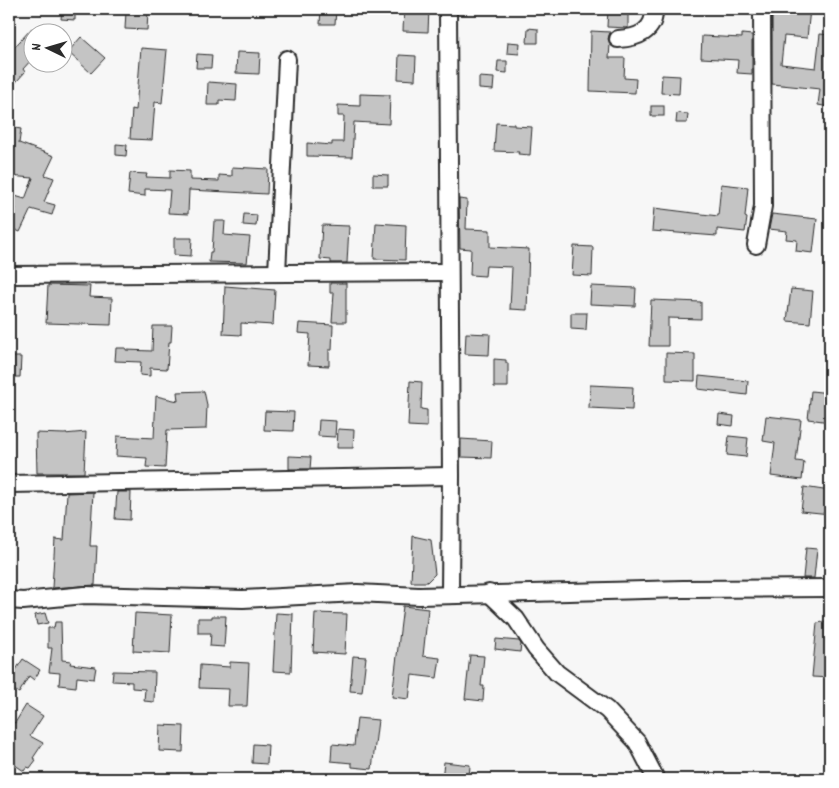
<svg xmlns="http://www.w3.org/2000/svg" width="839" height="788" font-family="Dekko,sans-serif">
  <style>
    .building { fill: #c4c4c4; stroke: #2b2b2b }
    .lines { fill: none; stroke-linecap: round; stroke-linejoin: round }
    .minor-casing { stroke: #2b2b2b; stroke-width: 20 }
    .minor { stroke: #fff; stroke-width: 16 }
  </style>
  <rect width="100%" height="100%" fill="#f7f7f7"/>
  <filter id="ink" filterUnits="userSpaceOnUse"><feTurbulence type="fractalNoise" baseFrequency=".02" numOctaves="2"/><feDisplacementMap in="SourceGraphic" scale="10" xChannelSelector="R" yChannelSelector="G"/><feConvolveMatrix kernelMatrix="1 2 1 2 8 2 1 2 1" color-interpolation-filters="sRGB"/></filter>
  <g filter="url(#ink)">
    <g class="building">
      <polygon points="62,9 75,9 75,20 61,19"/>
      <polygon points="321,9 336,9 335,24 320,24"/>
      <polygon points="404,9 429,9 428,32 403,31"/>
      <polygon points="608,9 628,9 628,28 607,27"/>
      <polygon points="772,9 810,9 807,38 784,36 781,64 816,68 820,34 830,35 830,107 818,105 820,89 772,84"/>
      <polygon points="126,11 148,12 147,30 125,29"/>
      <polygon points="32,28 32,59 23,69 25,72 9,90 9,53"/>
      <polygon points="528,28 538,29 538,43 527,43"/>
      <polygon points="591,31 610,32 608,39 610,44 609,58 625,58 624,78 636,79 635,93 590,91"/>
      <polygon points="742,34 752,35 752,74 737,73 738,60 701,58 702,36 742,38"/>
      <polygon points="81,37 105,58 91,73 68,52"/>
      <polygon points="508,42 520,43 519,54 507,53"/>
      <polygon points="141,48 167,50 162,103 155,102 152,140 130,139 132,109 136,110"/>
      <polygon points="237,52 260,53 259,74 236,73"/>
      <polygon points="197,54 212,55 211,68 196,68"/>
      <polygon points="399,55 416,56 415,80 398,79"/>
      <polygon points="498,61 507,61 507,73 497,72"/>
      <polygon points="662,75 680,76 679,94 661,93"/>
      <polygon points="479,77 494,78 493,90 479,89"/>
      <polygon points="208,82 237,84 236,101 219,100 219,105 207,105"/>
      <polygon points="360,94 390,95 389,124 354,122 352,157 307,156 307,143 332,145 332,142 343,142 344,116 338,116 338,105 360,106"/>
      <rect x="651" y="106" width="13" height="10"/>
      <polygon points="677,113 688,114 687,123 676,123"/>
      <polygon points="496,123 514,124 514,126 532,127 530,155 518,154 519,152 494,151"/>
      <polygon points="9,127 21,129 19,143 54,156 45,175 54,178 44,202 55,205 52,215 31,209 20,232 9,227 16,208 11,207 15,196 25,199 33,178 9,176"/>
      <polygon points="116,144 127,145 126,156 116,155"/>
      <polygon points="232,167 268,169 267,194 189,190 188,214 168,213 170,190 145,189 145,196 128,194 130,173 147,174 146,177 170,178 170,170 190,171 190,180 219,181 219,175 232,176"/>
      <polygon points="373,174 388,175 388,186 373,186"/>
      <polygon points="721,184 748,187 745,217 747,218 745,232 717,229 717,236 652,231 654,208 718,216"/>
      <polygon points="459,199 467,200 466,229 490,230 490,247 529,249 527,310 510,309 512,267 486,266 485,276 470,275 471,249 460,248"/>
      <polygon points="244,214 257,215 256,226 243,225"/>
      <polygon points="772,214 817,219 813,253 796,251 797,240 786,239 787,231 769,229"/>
      <polygon points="214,221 225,221 224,235 250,237 247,263 209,262 210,252 212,252"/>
      <polygon points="376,223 406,225 405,260 374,259"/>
      <polygon points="322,225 349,226 347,263 331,263 331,260 320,259"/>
      <polygon points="174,238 192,238 191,256 174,255"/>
      <polygon points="574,246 593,247 592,276 572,275"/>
      <polygon points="330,283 346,283 346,322 332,322 334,293 330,293"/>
      <polygon points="48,285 90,286 89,297 112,298 111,325 46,323"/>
      <polygon points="225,286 275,290 273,325 241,323 241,335 223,334"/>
      <polygon points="591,286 636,288 635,306 590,304"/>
      <polygon points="791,289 813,291 810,323 787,321"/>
      <polygon points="651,300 701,302 701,319 668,318 668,346 649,346"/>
      <polygon points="571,313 587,313 586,330 571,329"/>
      <polygon points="299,323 333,325 332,350 329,350 329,366 308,365 310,334 298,333"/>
      <polygon points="153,326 172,326 171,342 169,342 167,369 150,368 150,376 140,375 141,362 115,361 116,348 126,348 126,350 152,351"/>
      <polygon points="466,333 490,334 489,355 465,354"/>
      <polygon points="666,353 695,354 695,381 666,380"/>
      <polygon points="9,357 21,357 20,377 9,377"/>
      <polygon points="494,359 506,360 506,363 508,363 508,387 494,387"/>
      <polygon points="699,376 748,381 747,395 698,389"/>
      <polygon points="410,381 422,382 421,409 427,410 427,427 408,426"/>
      <polygon points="590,385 633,387 632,410 589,408"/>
      <polygon points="204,391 207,405 206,429 167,430 165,468 146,467 147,458 116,456 117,436 154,438 156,396 178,401 177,392"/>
      <polygon points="811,391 830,393 830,422 808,419"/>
      <polygon points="265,411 294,412 293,431 264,430"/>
      <polygon points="719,414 734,416 733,426 718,424"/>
      <polygon points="766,416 801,420 796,461 804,462 802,480 771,476 775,443 763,441"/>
      <polygon points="319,420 336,421 335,437 318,436"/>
      <polygon points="338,429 354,430 353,448 337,448"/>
      <polygon points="86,432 84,473 37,473 36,433 64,434"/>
      <polygon points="729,436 748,438 746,457 727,455"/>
      <polygon points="461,439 492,441 491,458 461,457"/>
      <polygon points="289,456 311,457 310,469 289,469"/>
      <polygon points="804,487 830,491 830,514 801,511"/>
      <polygon points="93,492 90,546 97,546 95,585 52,588 55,539 64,540 67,493"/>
      <polygon points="117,492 131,492 130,520 115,519"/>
      <polygon points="413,536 431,540 435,574 427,582 411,582"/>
      <polygon points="806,548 817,549 814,578 803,578"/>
      <polygon points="403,606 428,609 423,656 440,658 437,678 412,675 409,699 392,697"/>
      <polygon points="45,613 48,623 37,625 35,615"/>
      <polygon points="135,613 172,615 170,653 133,651"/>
      <polygon points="276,613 293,614 291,672 273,671"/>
      <polygon points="315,613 347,614 345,654 313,652"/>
      <polygon points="212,616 226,616 224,647 210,646 211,633 198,633 198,618 212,618"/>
      <polygon points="830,621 830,678 812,677 817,623"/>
      <polygon points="55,622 61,622 62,660 71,661 70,664 96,667 94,679 77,677 76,687 59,685 60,673 49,672 52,648 48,648 48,628 54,628"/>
      <polygon points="496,639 519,641 521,644 520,652 495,649"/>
      <polygon points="470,655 484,656 481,686 484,686 483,701 465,699"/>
      <polygon points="353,656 366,657 362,692 350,691"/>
      <polygon points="23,659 40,670 34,680 29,676 19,693 9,687 9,671 13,674"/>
      <polygon points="230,662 249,663 247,706 228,706 229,689 199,688 200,665 230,667"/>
      <polygon points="113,671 155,672 154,702 144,701 145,689 132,688 132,682 112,681"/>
      <polygon points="26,705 43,716 30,736 43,743 33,758 36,760 30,768 27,767 24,771 9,761 9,719 15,723"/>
      <polygon points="357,718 378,720 372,769 352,767 352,763 331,761 332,744 354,746"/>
      <polygon points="160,725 184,726 183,752 159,751"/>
      <polygon points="253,744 268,745 267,764 252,763"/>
      <polygon points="444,762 470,765 469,779 442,779"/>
    </g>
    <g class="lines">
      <defs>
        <g id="minor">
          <polyline points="448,9 451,476 450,594"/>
          <path d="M618,39C637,38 655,32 654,9"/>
          <polyline points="756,245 763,206 762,9"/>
          <polyline points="277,273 287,59"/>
          <polyline points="9,275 449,272"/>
          <polyline points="9,484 451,476"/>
          <polyline points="489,593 516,619 536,649 557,673 607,710 637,742 656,779"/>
          <polyline points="9,600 23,601 85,595 243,599 357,593 419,596 683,589 830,588"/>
        </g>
      </defs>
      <use href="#minor" class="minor-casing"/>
      <use href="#minor" class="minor"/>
    </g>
  </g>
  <rect width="839" height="788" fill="none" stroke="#fff" stroke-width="30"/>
  <rect x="15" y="15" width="809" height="758" fill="none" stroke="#2b2b2b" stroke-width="2" filter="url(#ink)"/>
  <g transform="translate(48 48) rotate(275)"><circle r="24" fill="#ffffff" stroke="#aaaaaa"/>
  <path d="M0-4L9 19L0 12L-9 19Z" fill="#2b2b2b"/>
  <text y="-8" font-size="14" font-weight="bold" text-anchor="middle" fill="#2b2b2b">N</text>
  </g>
</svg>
